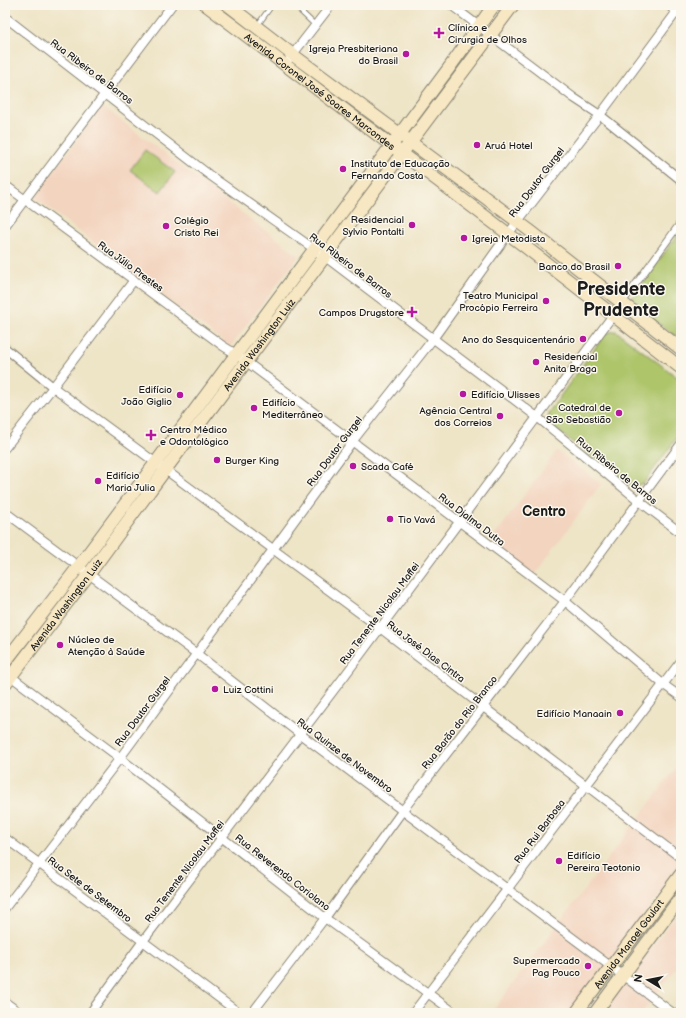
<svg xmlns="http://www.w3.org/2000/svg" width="686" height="1018" font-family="'Balsamiq Sans',sans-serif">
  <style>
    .built { fill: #f3d4bf }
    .green { fill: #aec56a; stroke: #657043 }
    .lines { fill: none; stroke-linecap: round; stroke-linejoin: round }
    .service-casing { stroke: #858071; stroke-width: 6 }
    .pedestrian-casing { stroke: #858071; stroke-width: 8 }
    .minor-casing { stroke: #858071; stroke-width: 10 }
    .secondary-casing { stroke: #858071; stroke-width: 14 }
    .service { stroke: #fff; stroke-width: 4 }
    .pedestrian { stroke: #fff; stroke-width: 6 }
    .minor { stroke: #fff; stroke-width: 8 }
    .secondary { stroke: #f7e8c3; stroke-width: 12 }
    .poi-dot { fill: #b5179e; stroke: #fbf7ec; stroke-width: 1.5 }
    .labels { text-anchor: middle; stroke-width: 3; stroke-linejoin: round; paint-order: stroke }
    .poi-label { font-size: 10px; fill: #1c1c1c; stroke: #fbf7ec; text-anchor: start }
    .street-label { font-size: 10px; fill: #1c1c1c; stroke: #fbf7ec }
    .district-label { font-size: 14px; font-weight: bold; fill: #1c1c1c; stroke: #fbf7ec }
    .town-label { font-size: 18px; font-weight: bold; fill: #1c1c1c; stroke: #fbf7ec }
  </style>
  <rect width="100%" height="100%" fill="#fbf7ec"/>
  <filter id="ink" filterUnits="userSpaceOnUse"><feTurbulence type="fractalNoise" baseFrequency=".025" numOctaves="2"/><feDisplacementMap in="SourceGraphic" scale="8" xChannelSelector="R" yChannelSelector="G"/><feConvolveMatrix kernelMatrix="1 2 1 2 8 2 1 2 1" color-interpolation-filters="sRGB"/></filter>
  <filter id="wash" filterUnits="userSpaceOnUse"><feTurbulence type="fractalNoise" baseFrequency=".012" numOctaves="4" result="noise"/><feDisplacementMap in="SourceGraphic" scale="16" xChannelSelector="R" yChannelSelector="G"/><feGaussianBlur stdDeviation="0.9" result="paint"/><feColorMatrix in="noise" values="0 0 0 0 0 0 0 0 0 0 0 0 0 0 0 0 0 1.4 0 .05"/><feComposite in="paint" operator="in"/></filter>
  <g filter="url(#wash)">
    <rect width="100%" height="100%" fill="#eee4c6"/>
    <g class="built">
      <polygon points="102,106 299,256 230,347 34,197"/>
      <polygon points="557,451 601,484 534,575 490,542"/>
      <polygon points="681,762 681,866 571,1013 491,1013"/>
      <polygon points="681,909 681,962 642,1013 602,1013"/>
    </g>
    <g class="green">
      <polygon points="145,150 175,172 160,192 130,170"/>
      <polygon points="681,230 681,340 629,302"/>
      <polygon points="616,331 681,380 681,432 644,483 632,487 550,425 548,413 606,333"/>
    </g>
  </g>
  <g filter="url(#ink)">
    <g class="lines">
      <defs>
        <g id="service">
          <polyline points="294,5 315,25"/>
          <polyline points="257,26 272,5"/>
        </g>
        <polyline id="pedestrian" points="622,303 681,222"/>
        <g id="minor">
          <polyline points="451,5 574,98 600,115 681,180"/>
          <polyline points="668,5 680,15"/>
          <polyline points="5,17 208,174 324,256 537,417 638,500 681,533"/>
          <polyline points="290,58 331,5"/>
          <polyline points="5,185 223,346 236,354 565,601 664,685 681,697"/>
          <polyline points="5,226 172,5"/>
          <polyline points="5,348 53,387 380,628 681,858"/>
          <polyline points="5,448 53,387 134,280"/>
          <polyline points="5,512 197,654 300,734 673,1013"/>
          <polyline points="5,672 120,758 325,918 455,1013"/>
          <polyline points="5,838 239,1013"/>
          <polyline points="5,908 120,758 352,442 433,339 508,234 600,115 681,6"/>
          <polyline points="5,1002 20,1013"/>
          <polyline points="90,1013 143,941 343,678 622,303"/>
          <polyline points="252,1013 325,918 403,810 565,601 681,444"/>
          <polyline points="413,1013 681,661"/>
        </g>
        <g id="secondary">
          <path id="s1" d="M206,5L523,245L681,368"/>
          <polyline points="228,5 293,55 529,230 681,349"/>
          <polyline points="5,662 79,566 449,68 494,5"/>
          <path id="s2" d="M5,684L89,574L165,470L513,5"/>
          <path id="s3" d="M576,1013L681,874"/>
          <polyline points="595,1013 681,897"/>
        </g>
      </defs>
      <use href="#service" class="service-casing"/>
      <use href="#pedestrian" class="pedestrian-casing"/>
      <use href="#minor" class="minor-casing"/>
      <use href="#secondary" class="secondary-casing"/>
      <use href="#service" class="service"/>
      <use href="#pedestrian" class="pedestrian"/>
      <use href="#minor" class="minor"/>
      <use href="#secondary" class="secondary"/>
    </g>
  </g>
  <g class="poi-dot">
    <path d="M437 27h4v4h4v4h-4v4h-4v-4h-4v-4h4z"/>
    <circle cx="406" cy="54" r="4"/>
    <circle cx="477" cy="145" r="4"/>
    <circle cx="343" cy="169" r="4"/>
    <circle cx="412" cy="225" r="4"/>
    <circle cx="166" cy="226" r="4"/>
    <circle cx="464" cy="238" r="4"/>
    <circle cx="618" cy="266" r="4"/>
    <circle cx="546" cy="301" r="4"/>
    <path d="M410 306h4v4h4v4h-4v4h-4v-4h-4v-4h4z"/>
    <circle cx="583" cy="339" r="4"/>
    <circle cx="536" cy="362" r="4"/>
    <circle cx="463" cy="394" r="4"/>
    <circle cx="180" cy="395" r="4"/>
    <circle cx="254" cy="408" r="4"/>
    <circle cx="619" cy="413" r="4"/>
    <circle cx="500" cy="416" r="4"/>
    <path d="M149 429h4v4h4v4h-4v4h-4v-4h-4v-4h4z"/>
    <circle cx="217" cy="460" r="4"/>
    <circle cx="353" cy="466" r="4"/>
    <circle cx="98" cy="481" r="4"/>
    <circle cx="390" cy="519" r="4"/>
    <circle cx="60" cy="645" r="4"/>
    <circle cx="215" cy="689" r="4"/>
    <circle cx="620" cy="713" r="4"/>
    <circle cx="559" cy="861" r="4"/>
    <circle cx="588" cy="966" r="4"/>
  </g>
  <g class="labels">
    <g class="poi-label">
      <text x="448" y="31">Clínica e<tspan x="448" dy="12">Cirurgia de Olhos</tspan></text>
      <text x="398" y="52" text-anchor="end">Igreja Presbiteriana<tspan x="398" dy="12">do Brasil</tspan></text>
      <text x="485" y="149">Aruá Hotel</text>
      <text x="351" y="167">Instituto de Educação<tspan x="351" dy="12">Fernando Costa</tspan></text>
      <text x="404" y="223" text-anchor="end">Residencial<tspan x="404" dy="12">Sylvio Pontalti</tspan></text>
      <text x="174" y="224">Colégio<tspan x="174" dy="12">Cristo Rei</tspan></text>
      <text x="472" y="242">Igreja Metodista</text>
      <text x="610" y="270" text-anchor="end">Banco do Brasil</text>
      <text x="538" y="299" text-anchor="end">Teatro Municipal<tspan x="538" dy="12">Procópio Ferreira</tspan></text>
      <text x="404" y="316" text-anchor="end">Campos Drugstore</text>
      <text x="575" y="343" text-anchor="end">Ano do Sesquicentenário</text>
      <text x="544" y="360">Residencial<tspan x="544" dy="12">Anita Braga</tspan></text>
      <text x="172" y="393" text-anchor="end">Edifício<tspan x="172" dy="12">João Giglio</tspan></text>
      <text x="471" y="398">Edifício Ulisses</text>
      <text x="262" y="406">Edifício<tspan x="262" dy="12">Mediterrâneo</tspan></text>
      <text x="611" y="411" text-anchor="end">Catedral de<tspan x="611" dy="12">São Sebastião</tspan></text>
      <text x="492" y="414" text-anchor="end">Agência Central<tspan x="492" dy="12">dos Correios</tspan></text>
      <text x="160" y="433">Centro Médico<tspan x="160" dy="12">e Odontológico</tspan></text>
      <text x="225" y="464">Burger King</text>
      <text x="361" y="470">Scada Café</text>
      <text x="106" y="479">Edifício<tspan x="106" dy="12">Maria Julia</tspan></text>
      <text x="398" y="523">Tio Vavá</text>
      <text x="68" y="643">Núcleo de<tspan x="68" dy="12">Atenção à Saúde</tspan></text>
      <text x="223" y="693">Luiz Cottini</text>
      <text x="612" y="717" text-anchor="end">Edifício Manaain</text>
      <text x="567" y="859">Edifício<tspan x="567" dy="12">Pereira Teotonio</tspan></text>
      <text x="580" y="964" text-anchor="end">Supermercado<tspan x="580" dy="12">Pag Pouco</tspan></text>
    </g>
    <g class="street-label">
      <text transform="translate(92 71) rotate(37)" y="4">Rua Ribeiro de Barros</text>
      <text dy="4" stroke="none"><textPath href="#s1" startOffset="143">Avenida Coronel José Soares Marcondes</textPath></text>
      <text transform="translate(536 182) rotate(-53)" y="4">Rua Doutor Gurgel</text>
      <text transform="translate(351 265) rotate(37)" y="4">Rua Ribeiro de Barros</text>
      <text transform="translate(131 266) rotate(36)" y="4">Rua Júlio Prestes</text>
      <text dy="4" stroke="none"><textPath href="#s2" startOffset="424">Avenida Washington Luiz</textPath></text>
      <text transform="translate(334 451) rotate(-53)" y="4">Rua Doutor Gurgel</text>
      <text transform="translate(617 470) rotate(39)" y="4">Rua Ribeiro de Barros</text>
      <text transform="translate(472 519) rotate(37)" y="4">Rua Djalma Dutra</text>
      <text dy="4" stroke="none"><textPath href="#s2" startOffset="100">Avenida Washington Luiz</textPath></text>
      <text transform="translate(379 613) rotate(-53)" y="4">Rua Tenente Nicolau Maffei</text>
      <text transform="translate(426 651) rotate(37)" y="4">Rua José Dias Cintra</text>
      <text transform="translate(142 711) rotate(-53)" y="4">Rua Doutor Gurgel</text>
      <text transform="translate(459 722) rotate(-52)" y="4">Rua Barão do Rio Branco</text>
      <text transform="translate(345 755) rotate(37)" y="4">Rua Quinze de Novembro</text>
      <text transform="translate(539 831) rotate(-53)" y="4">Rua Rui Barbosa</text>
      <text transform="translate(184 871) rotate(-53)" y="4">Rua Tenente Nicolau Maffei</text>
      <text transform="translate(283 872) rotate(38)" y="4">Rua Reverendo Coriolano</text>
      <text transform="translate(90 889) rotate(37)" y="4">Rua Sete de Setembro</text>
      <text dy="4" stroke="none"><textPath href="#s3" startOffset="87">Avenida Manoel Goulart</textPath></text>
    </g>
    <g class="district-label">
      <text x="544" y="516">Centro</text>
    </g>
    <g class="town-label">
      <text x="621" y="295">Presidente<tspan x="621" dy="21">Prudente</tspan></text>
    </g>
  </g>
  <rect width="686" height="1018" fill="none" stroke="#fbf7ec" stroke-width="20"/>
  <g transform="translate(648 980) rotate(280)" stroke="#fbf7ec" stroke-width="3" paint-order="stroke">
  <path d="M0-3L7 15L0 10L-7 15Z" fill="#1c1c1c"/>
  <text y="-6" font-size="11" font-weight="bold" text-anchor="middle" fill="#1c1c1c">N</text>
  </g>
</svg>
